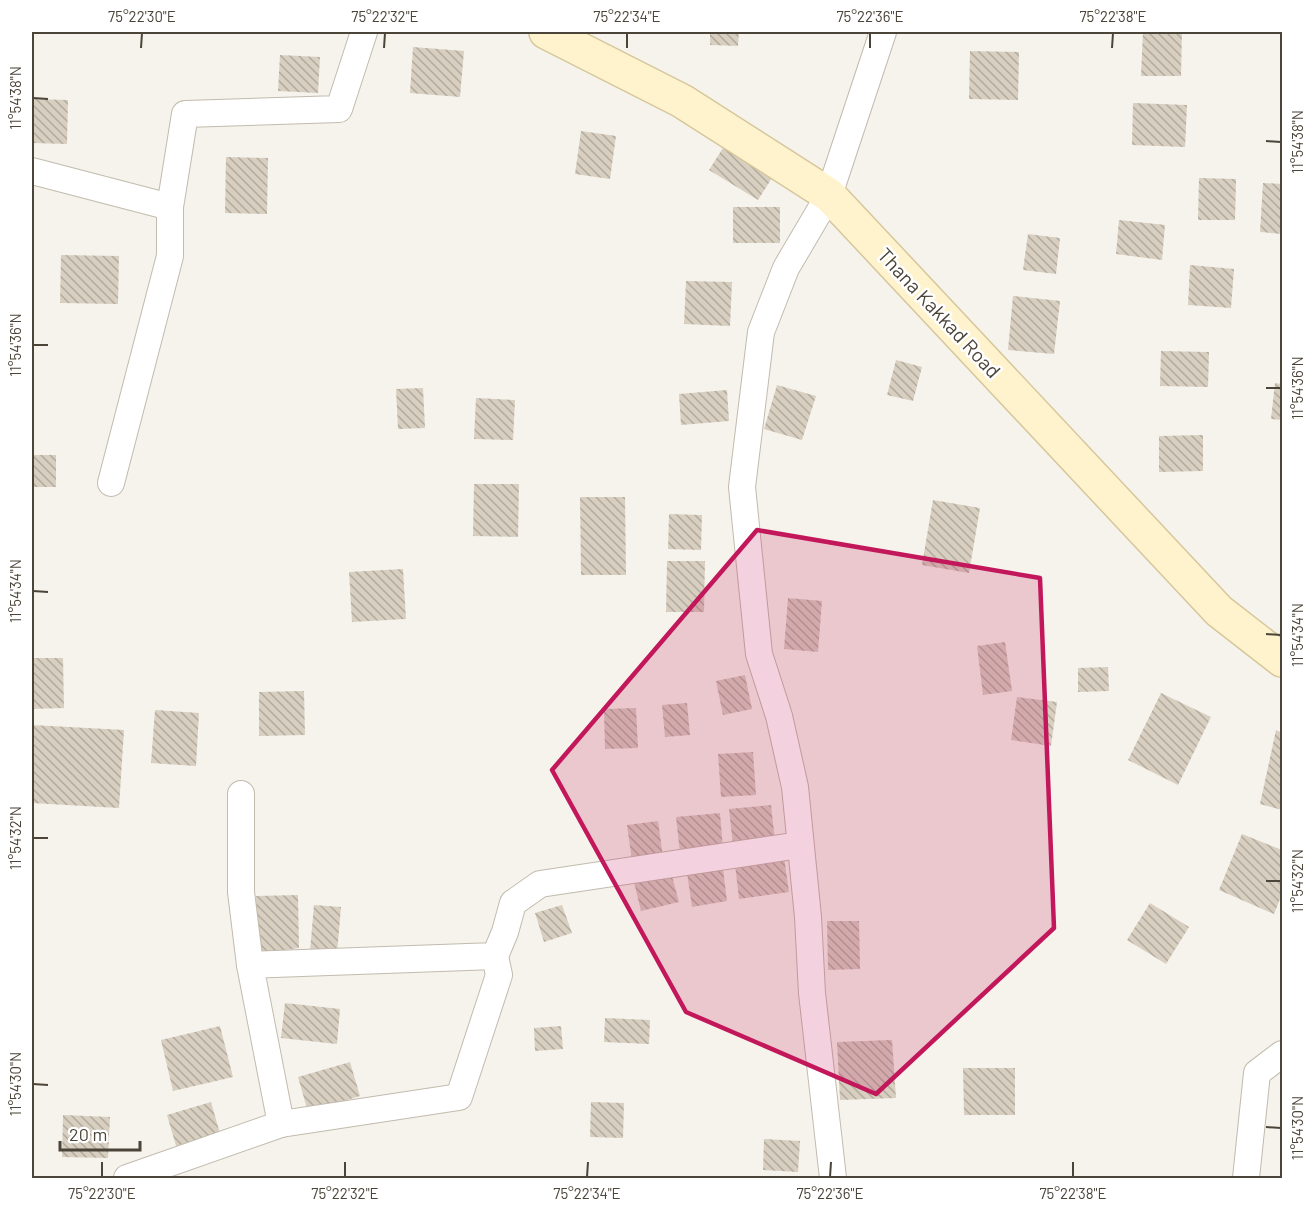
<svg xmlns="http://www.w3.org/2000/svg" width="1314" height="1210" font-family="Barlow,sans-serif">
  <style>
    .building { fill: url(#building-back-hatch) }
    .lines { fill: none; stroke-linecap: round; stroke-linejoin: round }
    .minor-casing { stroke: #c2bbae; stroke-width: 28 }
    .secondary-casing { stroke: #d6c79b; stroke-width: 36 }
    .minor { stroke: #fff; stroke-width: 26 }
    .secondary { stroke: #fff3cd; stroke-width: 33 }
    .marked { fill: #c2185b; fill-opacity: 0.2; stroke: #c2185b; stroke-width: 4.5; stroke-linejoin: round }
    .ticks { fill: none; stroke: #4b4439; stroke-width: 2 }
    .labels { text-anchor: middle; stroke-width: 5; stroke-linejoin: round; paint-order: stroke }
    .street-label { font-size: 20px; fill: #4b4439; stroke: #fff }
    .neatline { fill: none; stroke: #4b4439; stroke-width: 2 }
    .ticks-label { font-size: 15px; text-anchor: middle; fill: #4b4439 }
  </style>
  <defs>
    <pattern id="building-back-hatch" width="6" height="6" patternUnits="userSpaceOnUse" patternTransform="scale(1.5)"><rect width="6" height="6" fill="#d8cfc1"/><path d="M-1 5l2 2M0 0l6 6M5-1l2 2" fill="none" stroke="#b1aa9e"/></pattern>
  </defs>
  <rect width="100%" height="100%" fill="#f6f3ec"/>
  <g class="building">
    <polygon points="710,32 739,32 738,46 710,45"/>
    <polygon points="1143,32 1182,32 1181,76 1141,76"/>
    <polygon points="413,47 464,51 460,97 410,93"/>
    <polygon points="970,51 1019,52 1018,100 969,99"/>
    <polygon points="280,55 320,57 318,93 278,91"/>
    <polygon points="32,99 68,100 67,144 32,143"/>
    <polygon points="1133,103 1187,105 1185,147 1132,145"/>
    <polygon points="581,131 616,136 610,179 575,174"/>
    <polygon points="723,148 772,178 758,200 709,170"/>
    <polygon points="226,157 268,158 267,214 225,213"/>
    <polygon points="1199,178 1236,179 1235,220 1198,220"/>
    <polygon points="1263,183 1282,184 1282,234 1260,232"/>
    <rect x="733" y="207" width="47" height="36"/>
    <polygon points="1119,220 1165,225 1162,260 1116,254"/>
    <polygon points="1028,234 1060,238 1056,274 1023,270"/>
    <polygon points="61,255 119,256 118,304 60,303"/>
    <polygon points="1190,265 1234,269 1231,308 1188,305"/>
    <polygon points="686,281 732,282 730,326 684,324"/>
    <polygon points="1013,296 1060,301 1054,354 1008,350"/>
    <polygon points="1161,351 1209,352 1208,387 1160,386"/>
    <polygon points="896,360 922,367 913,401 887,395"/>
    <polygon points="1275,383 1282,384 1282,420 1271,419"/>
    <polygon points="777,385 816,396 802,440 764,429"/>
    <polygon points="423,388 425,428 398,429 396,389"/>
    <polygon points="727,390 729,421 681,425 679,394"/>
    <polygon points="476,398 515,400 513,440 474,439"/>
    <polygon points="1203,435 1203,471 1159,472 1159,436"/>
    <rect x="32" y="455" width="24" height="32"/>
    <polygon points="474,484 519,484 518,537 473,536"/>
    <polygon points="580,497 625,497 626,575 581,575"/>
    <polygon points="933,500 980,508 969,573 922,565"/>
    <polygon points="669,514 702,515 701,550 668,549"/>
    <polygon points="667,561 705,561 704,612 666,612"/>
    <polygon points="403,569 406,619 352,622 349,572"/>
    <polygon points="788,598 822,601 818,652 784,649"/>
    <polygon points="1005,642 1012,691 983,695 977,646"/>
    <polygon points="32,658 63,658 64,708 32,709"/>
    <polygon points="1108,667 1109,691 1078,692 1078,668"/>
    <polygon points="745,675 752,709 723,715 716,681"/>
    <polygon points="304,691 305,735 259,736 259,692"/>
    <polygon points="1161,693 1211,717 1178,785 1128,760"/>
    <polygon points="1017,697 1057,702 1051,746 1011,740"/>
    <polygon points="687,703 690,735 665,737 662,705"/>
    <polygon points="636,708 638,748 605,749 604,709"/>
    <polygon points="155,710 199,713 196,766 151,763"/>
    <polygon points="32,725 124,730 119,808 32,803"/>
    <polygon points="1276,730 1282,733 1282,810 1260,804"/>
    <polygon points="753,752 756,795 721,797 718,754"/>
    <polygon points="771,805 775,841 733,845 729,809"/>
    <polygon points="720,813 723,849 680,853 676,817"/>
    <polygon points="658,821 663,857 632,861 627,825"/>
    <polygon points="1242,834 1282,850 1282,894 1274,914 1219,890"/>
    <polygon points="784,857 789,892 739,899 735,864"/>
    <polygon points="722,861 727,901 692,907 686,866"/>
    <polygon points="670,869 679,902 641,911 633,878"/>
    <polygon points="298,895 299,948 257,954 256,896"/>
    <polygon points="1150,903 1189,927 1166,964 1127,940"/>
    <polygon points="314,905 341,907 337,953 310,951"/>
    <polygon points="562,905 572,933 544,942 535,913"/>
    <polygon points="827,921 859,921 860,969 828,970"/>
    <polygon points="285,1003 340,1009 337,1044 281,1038"/>
    <polygon points="605,1018 650,1020 649,1044 604,1042"/>
    <polygon points="220,1026 233,1077 173,1091 161,1040"/>
    <polygon points="561,1026 563,1049 535,1051 534,1028"/>
    <polygon points="892,1040 896,1098 840,1100 837,1042"/>
    <polygon points="350,1062 360,1096 308,1112 298,1077"/>
    <polygon points="963,1068 1015,1068 1015,1115 964,1115"/>
    <polygon points="211,1102 221,1137 177,1149 167,1115"/>
    <polygon points="591,1102 624,1103 623,1138 590,1137"/>
    <polygon points="63,1115 110,1117 108,1158 62,1157"/>
    <polygon points="764,1139 800,1141 798,1172 763,1170"/>
  </g>
  <g class="lines">
    <defs>
      <g id="minor">
        <polyline points="32,171 170,207 185,114 339,109 364,32"/>
        <polyline points="111,483 170,256 170,207"/>
        <polyline points="241,794 241,892 250,965"/>
        <polyline points="281,1124 459,1097 499,975 495,956"/>
        <polyline points="127,1178 281,1124 250,965 495,956 505,932 513,903 540,884 800,845"/>
        <polyline points="833,1178 812,993 808,917 795,787 779,716 759,654 742,487 761,332 786,268 829,195 883,32"/>
        <polyline points="1246,1178 1257,1073 1282,1054"/>
      </g>
      <polyline id="secondary" points="546,32 682,101 829,195 1219,611 1282,660"/>
    </defs>
    <use href="#minor" class="minor-casing"/>
    <use href="#secondary" class="secondary-casing"/>
    <use href="#minor" class="minor"/>
    <use href="#secondary" class="secondary"/>
  </g>
  <path class="marked" d="M757,530L1040,578L1054,928L876,1094L686,1012L552,770Z"/>
  <path class="ticks" d="M141,48L142,33M384,48L385,33M627,48V33M870,48V33M1112,48L1113,33M33,98L48,99M1266,141L1281,142M33,345H48M1266,388H1281M33,591L48,592M1266,634L1281,635M33,838H48M1266,881H1281M33,1084L48,1085M1266,1127L1281,1128M102,1177V1162M345,1177V1162M587,1177L588,1162M830,1177L831,1162M1073,1177V1162"/>
  <g class="labels">
    <g class="street-label">
      <text transform="translate(939 313) rotate(47)" y="7">Thana Kakkad Road</text>
    </g>
  </g>
  <rect width="1314" height="1210" fill="none" stroke="#ffffff" stroke-width="66"/>
  <path d="M60 1141v9h80v-9" fill="none" stroke="#4b4439" stroke-width="3"/>
  <text x="69" y="1141" font-size="18" fill="#4b4439" stroke="#ffffff" stroke-width="4.5" paint-order="stroke">20 m</text>
  <rect x="33" y="33" width="1248" height="1144" class="neatline"/>
  <g class="ticks-label">
    <text x="142" y="22">75°22'30"E</text>
    <text x="385" y="22">75°22'32"E</text>
    <text x="627" y="22">75°22'34"E</text>
    <text x="870" y="22">75°22'36"E</text>
    <text x="1113" y="22">75°22'38"E</text>
    <text transform="translate(16 98) rotate(-90)" y="5">11°54'38"N</text>
    <text transform="translate(1298 142) rotate(-90)" y="5">11°54'38"N</text>
    <text transform="translate(16 345) rotate(-90)" y="5">11°54'36"N</text>
    <text transform="translate(1298 388) rotate(-90)" y="5">11°54'36"N</text>
    <text transform="translate(16 591) rotate(-90)" y="5">11°54'34"N</text>
    <text transform="translate(1298 635) rotate(-90)" y="5">11°54'34"N</text>
    <text transform="translate(16 838) rotate(-90)" y="5">11°54'32"N</text>
    <text transform="translate(1298 881) rotate(-90)" y="5">11°54'32"N</text>
    <text transform="translate(16 1084) rotate(-90)" y="5">11°54'30"N</text>
    <text transform="translate(1298 1128) rotate(-90)" y="5">11°54'30"N</text>
    <text x="102" y="1199">75°22'30"E</text>
    <text x="345" y="1199">75°22'32"E</text>
    <text x="587" y="1199">75°22'34"E</text>
    <text x="830" y="1199">75°22'36"E</text>
    <text x="1073" y="1199">75°22'38"E</text>
  </g>
</svg>
